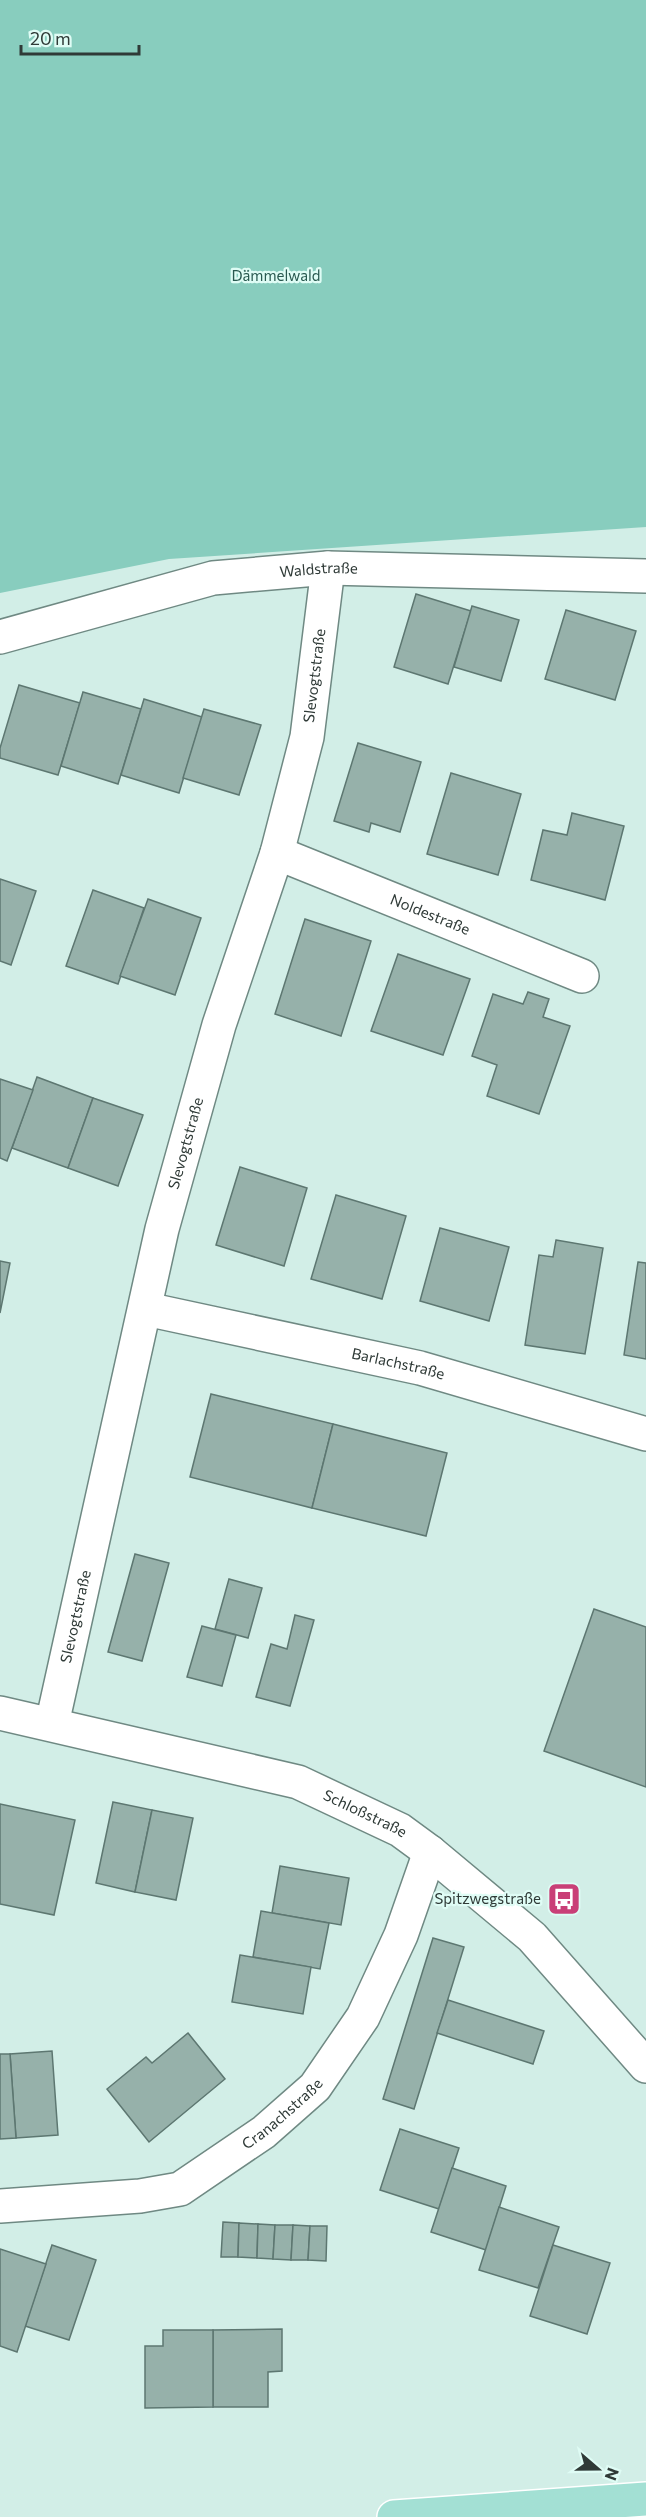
<svg xmlns="http://www.w3.org/2000/svg" width="646" height="2517" font-family="Commissioner,sans-serif">
  <style>
    .green { fill: #88cdbe }
    .building { fill: #96b1aa; stroke: #5d7771; stroke-width: 1.5 }
    .lines { fill: none; stroke-linecap: round; stroke-linejoin: round }
    .minor-casing { stroke: #6f8983; stroke-width: 36 }
    .major-casing { stroke: #fff; stroke-width: 36 }
    .minor { stroke: #fff; stroke-width: 33 }
    .major { stroke: #a3e0d4; stroke-width: 33 }
    .labels { text-anchor: middle; stroke-width: 4.5; stroke-linejoin: round; paint-order: stroke }
    .park-label { font-size: 15px; fill: #28584f; stroke: #dffcf5 }
    .street-label { font-size: 15px; fill: #2f3a37; stroke: #dffcf5 }
    .poi-label { font-size: 15px; fill: #2f3a37; stroke: #dffcf5; text-anchor: end }
  </style>
  <rect width="100%" height="100%" fill="#d2eee7"/>
  <polygon class="green" points="0,0 646,0 646,527 169,559 0,593"/>
  <g class="building">
    <polygon points="416,594 471,611 448,684 394,667"/>
    <polygon points="472,606 519,620 501,681 454,667"/>
    <polygon points="566,610 636,631 615,700 545,679"/>
    <polygon points="19,685 80,703 58,775 0,758 0,748"/>
    <polygon points="83,692 141,709 118,784 61,766"/>
    <polygon points="144,699 202,717 179,793 121,775"/>
    <polygon points="204,709 261,725 239,795 183,778"/>
    <polygon points="358,743 421,762 400,832 371,823 369,832 334,821"/>
    <polygon points="451,773 521,794 498,875 427,854"/>
    <polygon points="572,813 624,826 605,900 531,880 543,830 567,835"/>
    <polygon points="0,879 36,891 11,965 0,961"/>
    <polygon points="93,890 144,908 118,984 66,966"/>
    <polygon points="148,899 201,918 175,995 120,976"/>
    <polygon points="305,919 371,941 341,1036 275,1014"/>
    <polygon points="398,954 470,979 443,1055 371,1031"/>
    <polygon points="528,992 549,999 543,1017 570,1026 539,1114 487,1096 497,1065 472,1056 493,994 523,1004"/>
    <polygon points="37,1077 93,1098 68,1168 12,1148"/>
    <polygon points="0,1079 33,1090 7,1161 0,1158"/>
    <polygon points="93,1098 143,1115 118,1186 68,1168"/>
    <polygon points="240,1167 307,1188 284,1266 216,1245"/>
    <polygon points="336,1195 406,1216 382,1299 311,1279"/>
    <polygon points="440,1228 509,1247 489,1321 420,1301"/>
    <polygon points="556,1240 603,1248 585,1354 525,1345 539,1255 553,1257"/>
    <polygon points="0,1261 10,1263 0,1313"/>
    <polygon points="638,1262 646,1263 646,1359 624,1355"/>
    <polygon points="211,1394 333,1424 312,1508 190,1477"/>
    <polygon points="333,1424 447,1453 426,1536 312,1508"/>
    <polygon points="135,1554 169,1563 142,1661 108,1652"/>
    <polygon points="229,1579 262,1588 248,1638 215,1629"/>
    <polygon points="594,1609 646,1627 646,1787 544,1751"/>
    <polygon points="295,1615 314,1620 290,1706 256,1697 271,1644 287,1649"/>
    <polygon points="202,1626 236,1635 222,1686 187,1677"/>
    <polygon points="113,1802 152,1810 135,1892 96,1883"/>
    <polygon points="0,1804 75,1820 54,1915 0,1904"/>
    <polygon points="152,1810 193,1818 176,1900 135,1892"/>
    <polygon points="280,1866 349,1878 341,1925 272,1913"/>
    <polygon points="261,1911 329,1923 320,1969 253,1957"/>
    <polygon points="433,1938 464,1947 414,2109 383,2099"/>
    <polygon points="240,1955 311,1967 303,2014 232,2002"/>
    <polygon points="448,2000 544,2031 533,2064 437,2033"/>
    <polygon points="188,2033 225,2079 149,2142 107,2089 146,2057 152,2063"/>
    <polygon points="52,2051 58,2135 16,2138 10,2054"/>
    <polygon points="0,2054 10,2054 16,2138 0,2139"/>
    <polygon points="400,2129 459,2148 439,2209 380,2190"/>
    <polygon points="452,2168 506,2186 486,2250 431,2232"/>
    <polygon points="499,2207 559,2227 538,2288 479,2270"/>
    <polygon points="223,2222 239,2223 238,2257 221,2257"/>
    <polygon points="239,2223 258,2224 257,2258 238,2257"/>
    <polygon points="258,2224 275,2225 273,2259 257,2258"/>
    <polygon points="275,2225 293,2225 291,2260 273,2259"/>
    <polygon points="293,2225 310,2226 308,2260 291,2260"/>
    <polygon points="310,2226 327,2226 326,2261 308,2260"/>
    <polygon points="52,2245 96,2260 69,2340 25,2326"/>
    <polygon points="553,2245 610,2263 587,2334 530,2316"/>
    <polygon points="0,2249 46,2264 17,2352 0,2346"/>
    <polygon points="282,2329 282,2371 268,2372 268,2407 213,2407 213,2330"/>
    <polygon points="163,2330 213,2330 213,2407 145,2408 145,2346 163,2346"/>
  </g>
  <g class="lines">
    <defs>
      <g id="minor">
        <path id="s1" d="M0,637L213,578L328,568L646,576"/>
        <path id="s2" d="M277,853L582,976"/>
        <path id="s3" d="M146,1309L420,1368L646,1434"/>
        <path id="s4" d="M0,1713L298,1782L400,1830L430,1852L532,1937L646,2066"/>
        <path id="s5" d="M52,1724L162,1229L219,1025L277,853L307,737L328,568"/>
        <path id="s6" d="M0,2206L140,2196L180,2189L264,2132L315,2087L363,2017L401,1935L430,1852"/>
      </g>
      <polyline id="major" points="394,2517 646,2499"/>
    </defs>
    <use href="#minor" class="minor-casing"/>
    <use href="#major" class="major-casing"/>
    <use href="#minor" class="minor"/>
    <use href="#major" class="major"/>
  </g>
  <defs>
    <symbol id="bus-square" viewBox="-11 -11 22 22"><rect x="-9" y="-9" width="18" height="18" rx="4" fill="#c93f77" stroke="#dffcf5"/><path d="M-5-6H5V4H4V6H2V4H-2V6H-4V4H-5ZM-3.5-4V0h7V-4ZM-3.5 1.2v1.5H-2V1.2ZM2 1.2v1.5H3.5V1.2Z" fill="#fff"/></symbol>
  </defs>
  <g fill-rule="evenodd">
    <use href="#bus-square" x="545" y="1880" width="38" height="38"/>
  </g>
  <g class="labels">
    <g class="park-label">
      <text x="276" y="281">Dämmelwald</text>
    </g>
    <g class="street-label">
      <text dy="5" stroke="none"><textPath href="#s1" startOffset="327">Waldstraße</textPath></text>
      <text dy="5" stroke="none"><textPath href="#s5" startOffset="1082">Slevogtstraße</textPath></text>
      <text dy="5" stroke="none"><textPath href="#s2" startOffset="165">Noldestraße</textPath></text>
      <text dy="5" stroke="none"><textPath href="#s5" startOffset="596">Slevogtstraße</textPath></text>
      <text dy="5" stroke="none"><textPath href="#s3" startOffset="258">Barlachstraße</textPath></text>
      <text dy="5" stroke="none"><textPath href="#s5" startOffset="110">Slevogtstraße</textPath></text>
      <text dy="5" stroke="none"><textPath href="#s4" startOffset="380">Schloßstraße</textPath></text>
      <text dy="5" stroke="none"><textPath href="#s6" startOffset="308">Cranachstraße</textPath></text>
    </g>
    <g class="poi-label">
      <text x="541" y="1904">Spitzwegstraße</text>
    </g>
  </g>
  <g transform="translate(598 2469) rotate(110)" stroke="#dffcf5" stroke-width="4.5" paint-order="stroke">
  <path d="M0-4.5L10 22L0 15L-10 22Z" fill="#2f3a37"/>
  <text y="-9" font-size="16" font-weight="bold" text-anchor="middle" fill="#2f3a37">N</text>
  </g>
  <path d="M21 45v9h118v-9" fill="none" stroke="#2f3a37" stroke-width="3"/>
  <text x="30" y="45" font-size="18" fill="#2f3a37" stroke="#dffcf5" stroke-width="4.5" paint-order="stroke">20 m</text>
</svg>
